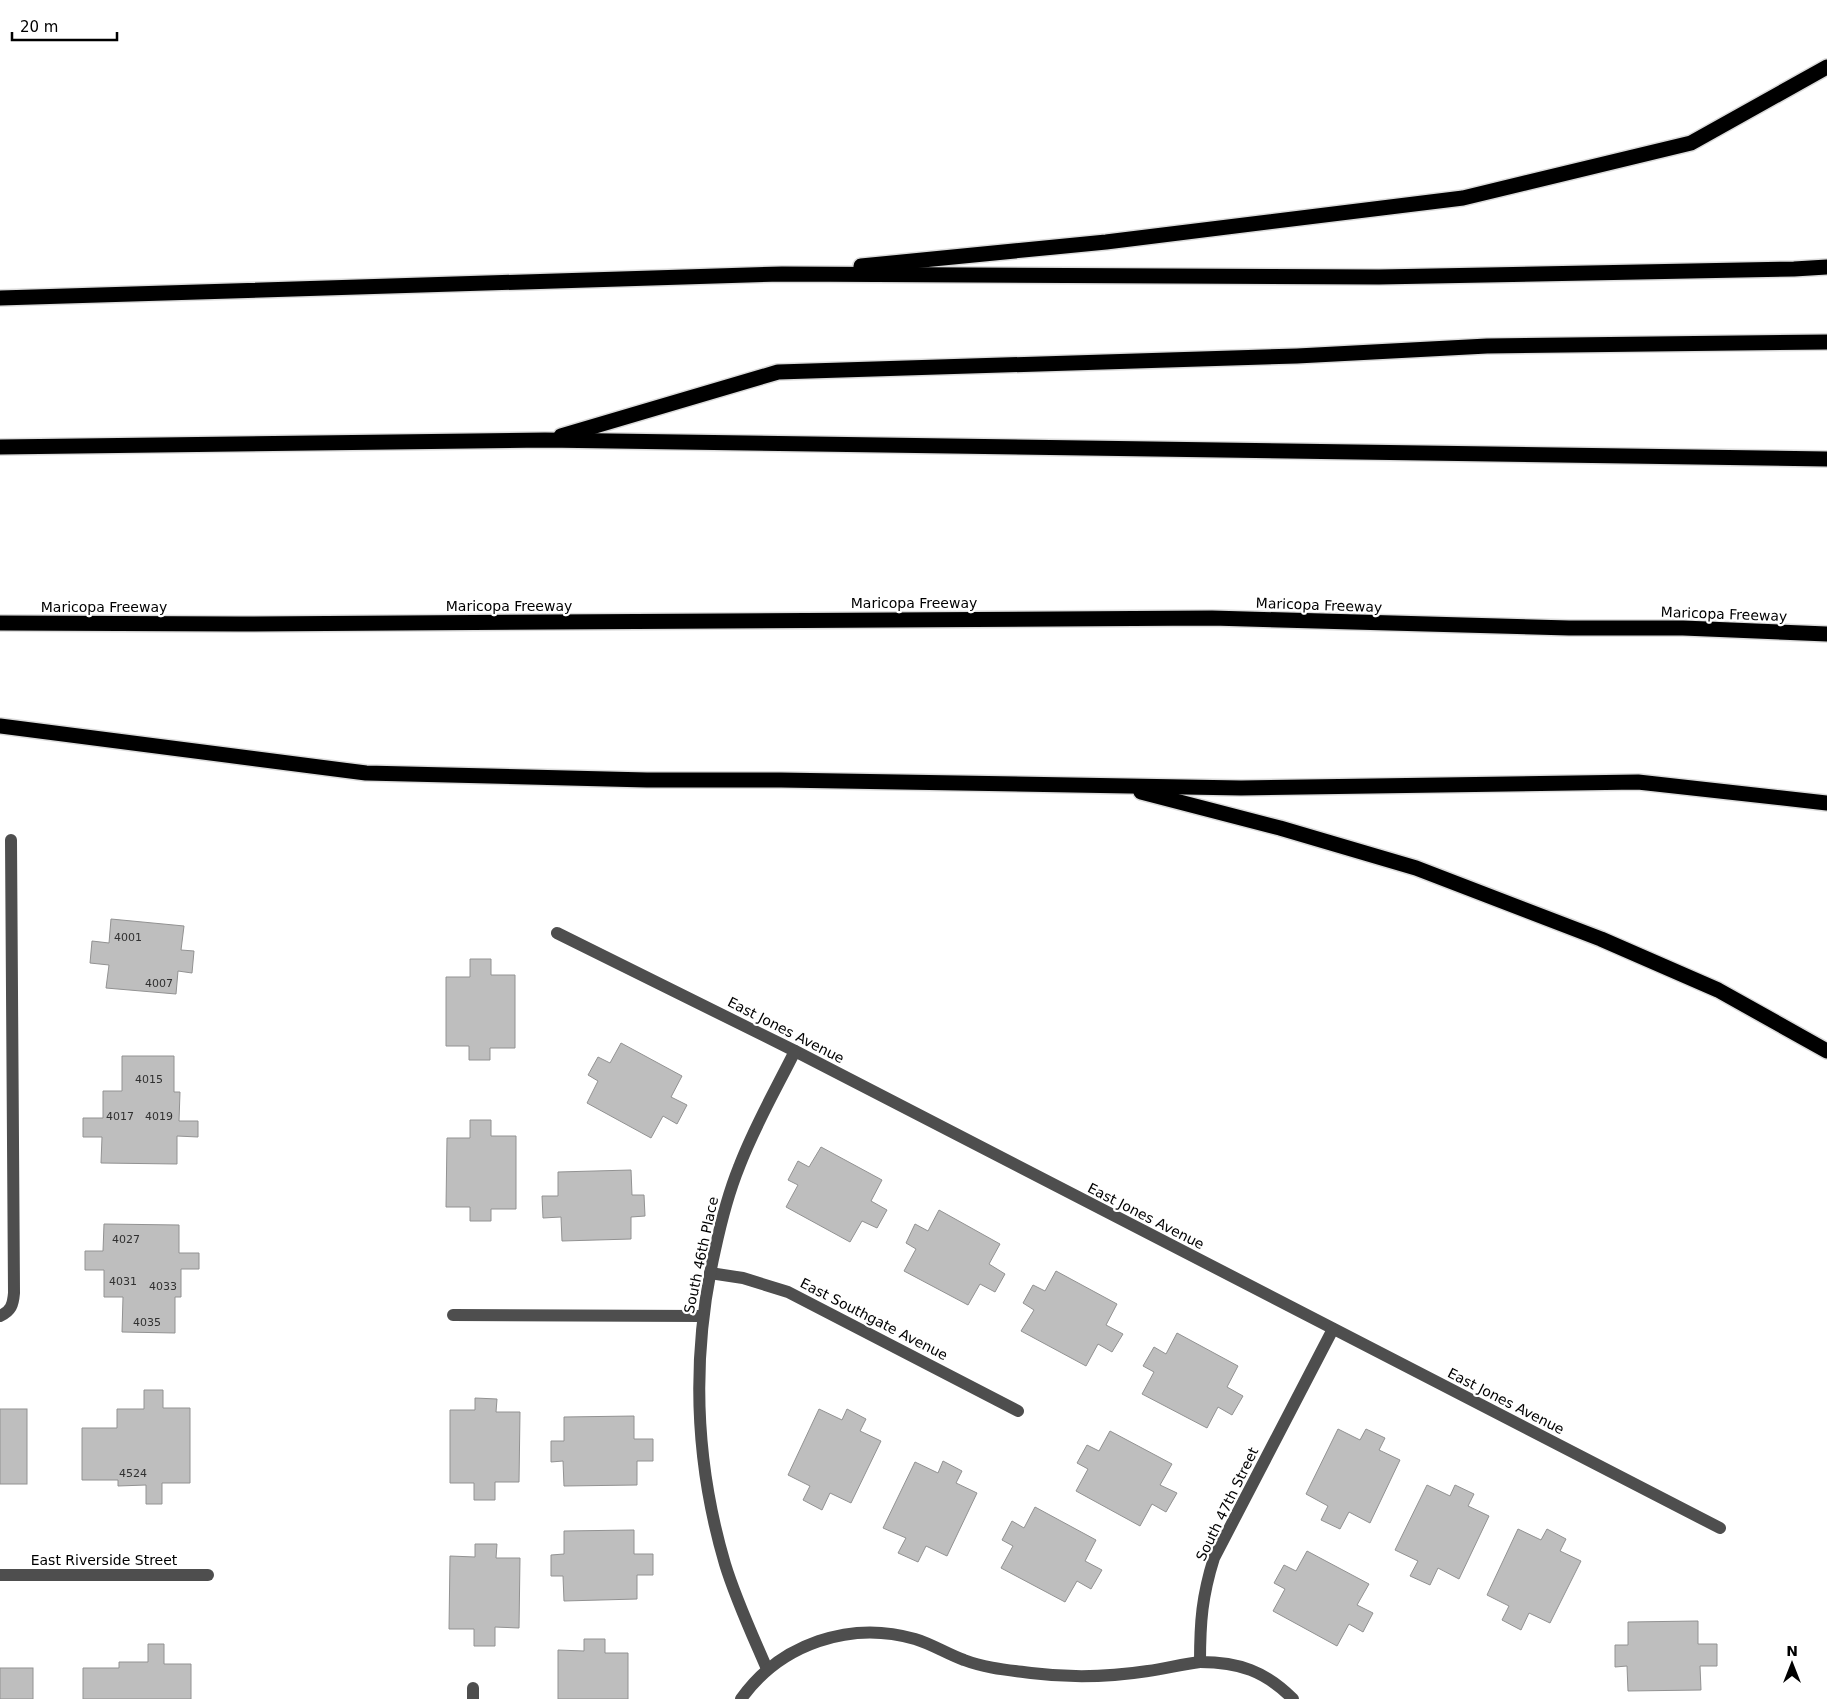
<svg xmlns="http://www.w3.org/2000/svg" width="1827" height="1699" font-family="'DejaVu Sans',sans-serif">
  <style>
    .building { fill: #bebebe; stroke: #929292 }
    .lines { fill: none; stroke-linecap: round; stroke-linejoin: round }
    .highway-casing { stroke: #dbdbdb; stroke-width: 18 }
    .minor { stroke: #4e4e4e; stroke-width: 12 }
    .highway { stroke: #000; stroke-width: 15 }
    .labels { text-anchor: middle; stroke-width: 4.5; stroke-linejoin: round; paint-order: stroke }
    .number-label { font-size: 11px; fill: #303030 }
    .street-label { font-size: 14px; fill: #000; stroke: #fff }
  </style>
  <rect width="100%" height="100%" fill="#fff"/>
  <g class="building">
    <polygon points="111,919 184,926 181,950 194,951 192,973 178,971 176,994 106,988 109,965 90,963 92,941 109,943"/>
    <polygon points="470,959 491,959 491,975 515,975 515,1048 490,1048 490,1060 469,1060 469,1046 446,1046 446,977 470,977"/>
    <polygon points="621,1043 682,1076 671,1097 687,1105 677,1124 663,1116 651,1138 587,1103 598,1081 588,1075 598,1057 610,1063"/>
    <polygon points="122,1056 174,1056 174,1092 180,1092 179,1121 198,1121 198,1137 177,1136 177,1164 101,1163 102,1137 83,1137 83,1118 103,1118 103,1091 122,1091"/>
    <polygon points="470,1120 491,1120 491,1136 516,1136 516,1209 491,1209 491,1221 470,1221 470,1207 446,1207 447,1138 470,1138"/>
    <polygon points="821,1147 882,1180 871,1201 887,1210 877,1228 862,1221 850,1242 786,1207 798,1185 788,1180 798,1161 809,1167"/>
    <polygon points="631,1170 632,1195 644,1195 645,1216 631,1217 631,1239 562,1241 561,1217 543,1218 542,1196 558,1196 558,1172"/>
    <polygon points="939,1210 1000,1244 989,1264 1005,1274 995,1292 980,1284 968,1305 904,1271 916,1249 906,1243 915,1224 928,1231"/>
    <polygon points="104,1224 179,1225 179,1253 199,1253 199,1269 181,1269 181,1297 175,1297 175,1333 122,1332 123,1297 104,1297 104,1270 85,1270 85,1251 103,1251"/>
    <polygon points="1056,1271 1117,1304 1106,1325 1123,1334 1112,1352 1098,1344 1086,1366 1021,1331 1034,1310 1023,1303 1033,1285 1045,1291"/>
    <polygon points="1177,1333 1238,1366 1227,1387 1243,1396 1232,1415 1218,1407 1207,1428 1142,1394 1154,1372 1143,1366 1154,1347 1166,1354"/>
    <polygon points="144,1390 163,1390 163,1408 190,1408 190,1483 162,1483 162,1504 146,1504 146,1485 118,1486 118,1480 82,1480 82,1428 117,1428 117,1409 144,1409"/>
    <polygon points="475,1398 497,1399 496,1412 520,1412 519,1482 495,1482 495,1500 474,1500 474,1483 450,1483 450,1410 475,1410"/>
    <rect x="0" y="1409" width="27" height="75"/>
    <polygon points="819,1409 842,1420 847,1409 866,1419 860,1431 881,1441 851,1503 830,1493 822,1510 803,1500 810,1486 788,1475"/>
    <polygon points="634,1416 634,1439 653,1439 653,1461 637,1461 637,1485 564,1486 563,1461 551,1462 551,1441 564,1441 564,1417"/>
    <polygon points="1338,1429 1360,1440 1366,1429 1385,1438 1379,1450 1400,1460 1370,1523 1349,1512 1340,1529 1321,1520 1328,1506 1306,1494"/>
    <polygon points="1110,1431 1172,1464 1160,1485 1177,1493 1166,1512 1152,1504 1140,1526 1076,1491 1088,1469 1077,1463 1087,1445 1099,1451"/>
    <polygon points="943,1461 962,1471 956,1483 977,1493 947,1556 926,1546 918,1562 898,1553 906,1538 883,1528 915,1462 938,1473"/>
    <polygon points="1427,1485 1450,1496 1455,1485 1474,1494 1468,1506 1489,1516 1459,1579 1438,1568 1430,1585 1410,1576 1418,1561 1395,1550"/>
    <polygon points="1035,1507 1096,1540 1085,1561 1102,1570 1091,1589 1077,1581 1065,1602 1001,1568 1013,1546 1002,1540 1012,1521 1024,1528"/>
    <polygon points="1518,1529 1541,1540 1547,1529 1566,1539 1560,1551 1581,1561 1550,1623 1529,1613 1521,1630 1502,1620 1509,1606 1487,1595"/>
    <polygon points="634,1530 634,1554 653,1554 653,1575 637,1575 637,1599 564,1601 563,1576 551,1576 551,1555 564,1554 564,1531"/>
    <polygon points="475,1544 497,1544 496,1558 520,1558 519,1628 495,1627 495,1646 474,1646 474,1629 449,1629 450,1556 475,1557"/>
    <polygon points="1307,1551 1369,1584 1357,1605 1373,1613 1363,1632 1349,1624 1337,1646 1273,1611 1285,1589 1274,1583 1284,1565 1296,1571"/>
    <polygon points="1698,1621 1698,1644 1717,1644 1717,1666 1700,1666 1701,1690 1628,1691 1627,1666 1615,1667 1615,1645 1628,1645 1628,1622"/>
    <polygon points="584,1639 605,1639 605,1653 628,1653 628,1699 558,1699 558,1650 584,1651"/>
    <polygon points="148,1644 164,1644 164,1664 191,1664 191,1699 83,1699 83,1668 119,1668 119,1662 148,1662"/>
    <rect x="0" y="1668" width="33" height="31"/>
  </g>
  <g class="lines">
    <defs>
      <g id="highway">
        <polyline points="861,266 1106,242 1463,198 1691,143 1827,67"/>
        <polyline points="0,298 782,274 1379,277 1794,269 1827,267"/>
        <polyline points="561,436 778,372 1297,356 1487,346 1827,342"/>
        <polyline points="0,447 545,440 1827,459"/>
        <polyline points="0,623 239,624 1212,618 1569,628 1683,628 1827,634"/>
        <polyline points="0,726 366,773 647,780 781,780 1241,788 1638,782 1827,803"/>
        <polyline points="1141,792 1280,828 1416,868 1601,939 1718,990 1827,1051"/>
      </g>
    </defs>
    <use href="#highway" class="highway-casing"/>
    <g class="minor">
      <polyline points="557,933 795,1051 1720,1528"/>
      <polyline points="710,1273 743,1278 788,1292 1018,1411"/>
      <polyline points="453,1315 702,1316"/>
      <path d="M0,1316C11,1311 13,1305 14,1293L11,840"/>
      <polyline points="0,1575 208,1575"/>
      <path d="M767,1669C752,1634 736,1600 725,1564C694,1459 691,1356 715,1250C721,1222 728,1194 739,1167C754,1127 776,1089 795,1051"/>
      <polyline points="473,1688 473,1699"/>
      <path d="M741,1699C780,1644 850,1620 915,1639C932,1644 947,1654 964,1660C985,1668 1008,1670 1031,1673C1070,1678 1109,1677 1148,1671C1165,1669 1182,1664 1200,1662"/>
      <path d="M1293,1699C1265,1671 1239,1662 1200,1662C1200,1622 1202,1596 1214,1558L1333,1329"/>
    </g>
    <use href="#highway" class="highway"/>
  </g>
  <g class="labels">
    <g class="number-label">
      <text x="128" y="941">4001</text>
      <text x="159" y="987">4007</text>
      <text x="149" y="1083">4015</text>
      <text x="120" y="1120">4017</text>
      <text x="159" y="1120">4019</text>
      <text x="126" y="1243">4027</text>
      <text x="123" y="1285">4031</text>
      <text x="163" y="1290">4033</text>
      <text x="147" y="1326">4035</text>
      <text x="133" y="1477">4524</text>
    </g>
    <g class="street-label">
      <text x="914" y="608">Maricopa Freeway</text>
      <text transform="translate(1319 605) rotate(2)" y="5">Maricopa Freeway</text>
      <text x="509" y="611">Maricopa Freeway</text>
      <text x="104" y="612">Maricopa Freeway</text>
      <text transform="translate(1724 614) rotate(2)" y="5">Maricopa Freeway</text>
      <text transform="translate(786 1030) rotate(27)" y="5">East Jones Avenue</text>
      <text transform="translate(1146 1216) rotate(27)" y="5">East Jones Avenue</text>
      <text transform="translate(701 1255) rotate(-78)" y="5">South 46th Place</text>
      <text transform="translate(874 1319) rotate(27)" y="5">East Southgate Avenue</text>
      <text transform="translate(1506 1401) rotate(27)" y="5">East Jones Avenue</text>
      <text transform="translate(1227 1504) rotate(-64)" y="5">South 47th Street</text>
      <text x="104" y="1565">East Riverside Street</text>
    </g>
  </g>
  <g transform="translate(1792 1664)" stroke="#ffffff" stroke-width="4" paint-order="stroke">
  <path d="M0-4L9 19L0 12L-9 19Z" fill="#000000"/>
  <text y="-8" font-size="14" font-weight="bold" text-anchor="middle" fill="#000000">N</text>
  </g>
  <path d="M12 32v8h105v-8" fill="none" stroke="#000000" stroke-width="2.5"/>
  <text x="20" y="32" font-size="15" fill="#000000" stroke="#ffffff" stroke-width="4" paint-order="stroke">20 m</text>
</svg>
